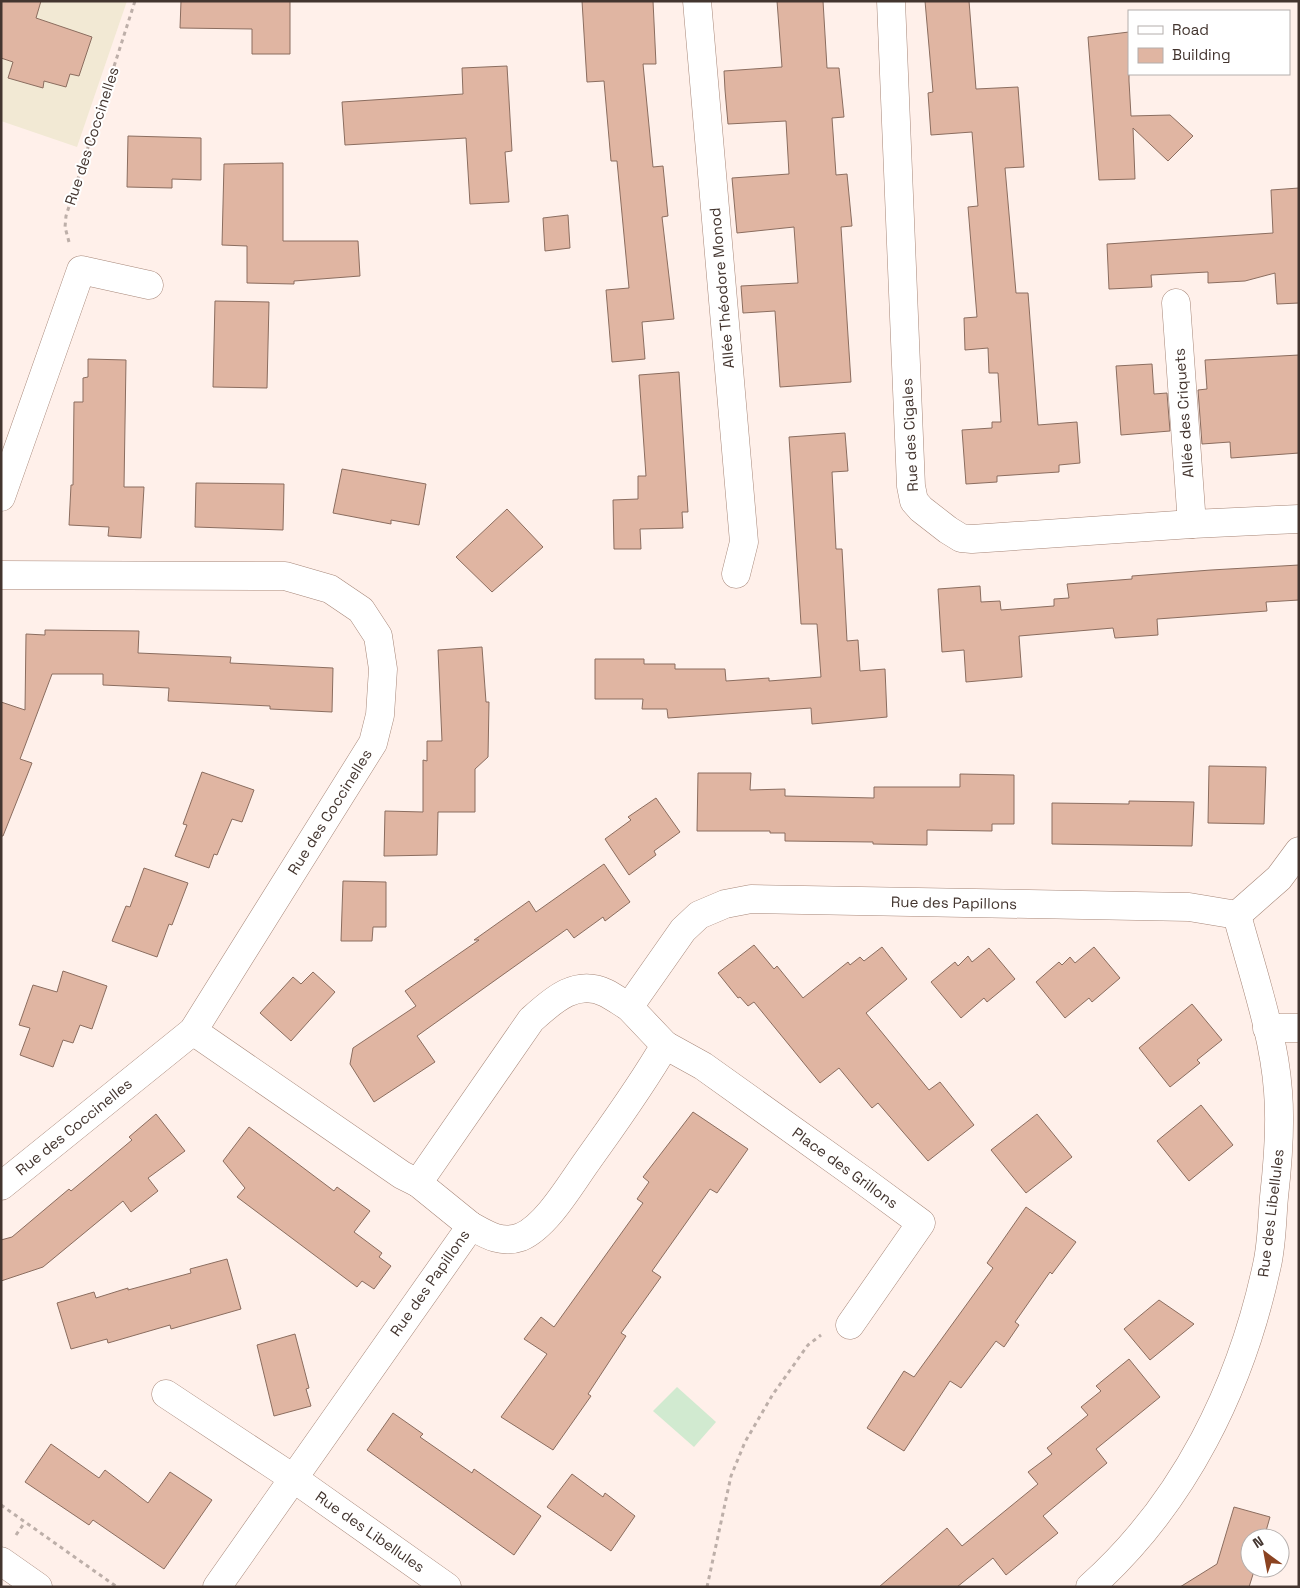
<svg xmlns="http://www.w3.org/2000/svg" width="1300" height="1588" font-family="'Space Grotesk',sans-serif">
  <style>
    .commercial { fill: #f2e9d4 }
    .green { fill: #d1ead0 }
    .building { fill: #e0b5a2; stroke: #8b6d5f }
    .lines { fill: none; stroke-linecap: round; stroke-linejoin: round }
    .street-casing { stroke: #a78779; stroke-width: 29 }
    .secondary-casing { stroke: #a78779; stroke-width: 29 }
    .path { stroke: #bdafa9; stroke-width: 3; stroke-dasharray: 4 4; stroke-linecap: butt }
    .street { stroke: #fff; stroke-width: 28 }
    .secondary { stroke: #fff; stroke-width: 28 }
    .labels { text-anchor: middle; stroke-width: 4; stroke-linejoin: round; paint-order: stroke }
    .street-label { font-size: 15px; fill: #43352f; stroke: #fff }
  </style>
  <rect width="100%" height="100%" fill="#fff0ea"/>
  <polygon class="commercial" points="1,1 127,1 77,147 1,121"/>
  <polygon class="green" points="677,1387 716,1422 694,1447 653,1411"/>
  <g class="building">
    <polygon points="1,1 41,1 36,18 92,37 79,76 70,74 66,87 44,81 43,88 8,78 13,62 1,58"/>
    <polygon points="181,1 290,1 290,54 252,54 252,29 180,28"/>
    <polygon points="582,1 653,1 656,64 643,64 653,167 663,166 668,216 662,217 674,319 642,322 645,359 612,362 606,290 629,288 617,161 611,161 604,81 587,82"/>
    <polygon points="777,1 823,1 827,68 839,68 844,117 832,118 836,175 847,174 852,226 841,227 851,382 780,387 775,311 743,313 741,286 798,283 794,227 737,233 732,178 789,174 786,121 728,124 725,90 724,71 782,67"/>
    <polygon points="925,1 969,1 976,89 1018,87 1024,167 1005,168 1016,293 1028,293 1038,425 1077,422 1080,463 1059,465 1059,472 997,476 997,482 966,484 962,430 992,428 992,422 1001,422 998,373 989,373 988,348 965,350 964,318 977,317 968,207 978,206 972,132 931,135 928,93 933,92"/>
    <polygon points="1129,32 1129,81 1131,116 1170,115 1193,136 1168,161 1133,128 1135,179 1099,180 1088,37"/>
    <polygon points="507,66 512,151 505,152 509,202 470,204 466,138 345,145 342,102 463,94 462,68"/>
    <polygon points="128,136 201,138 201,180 172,179 172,188 127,187"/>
    <polygon points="283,163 283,241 358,241 360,276 294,281 294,284 247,283 247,246 222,245 224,164"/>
    <polygon points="1299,188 1299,303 1277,304 1275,273 1245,281 1208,283 1208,272 1151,275 1152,287 1109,289 1107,244 1273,233 1271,190"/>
    <polygon points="568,215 570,248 545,251 543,218"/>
    <polygon points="215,301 269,302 267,388 213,387"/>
    <polygon points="1299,355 1299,453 1231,458 1230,442 1202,444 1198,390 1207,389 1205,360"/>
    <polygon points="88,359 126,360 124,487 144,487 141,538 108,536 109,527 69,525 71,485 73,485 74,402 83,402 83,378 88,377"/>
    <polygon points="1152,364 1154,394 1167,393 1170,431 1121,435 1116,366"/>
    <polygon points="679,372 688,512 682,512 683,528 640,529 641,549 614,549 613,500 638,499 638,476 646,476 639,375"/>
    <polygon points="845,433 848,471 832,472 836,549 842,549 847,641 858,640 860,671 885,669 887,717 812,724 811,708 668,718 667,709 642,709 643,699 595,699 595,659 644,659 644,664 675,664 675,669 725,669 726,681 769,678 769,681 821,677 817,624 801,624 789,437"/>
    <polygon points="342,469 426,484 419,525 391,520 391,524 333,513"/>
    <polygon points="196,483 284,484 283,530 195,527"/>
    <polygon points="507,509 543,547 492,592 456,557"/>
    <polygon points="1299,565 1299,600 1266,602 1267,611 1157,619 1158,635 1115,638 1113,628 1019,636 1022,677 966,682 964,650 942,652 938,589 980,586 981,602 1000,601 1001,610 1054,606 1054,599 1069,598 1067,584 1132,579 1132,576 1211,570"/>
    <polygon points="45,630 139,631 138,653 231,657 230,663 333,668 332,712 270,709 270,706 168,701 169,688 103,685 103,674 52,674 20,759 32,763 3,836 1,836 1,702 25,710 26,634 45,635"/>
    <polygon points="482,647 486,702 489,702 488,757 475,769 475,812 438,812 437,855 384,856 385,811 423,812 423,760 427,761 427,741 442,741 438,650"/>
    <polygon points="1209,766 1266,767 1264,824 1208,823"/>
    <polygon points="202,772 254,790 242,822 232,819 217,855 214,854 209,868 175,856 187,825 183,824"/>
    <polygon points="698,773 751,773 750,790 785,789 785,796 874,798 874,787 960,787 960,774 1014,775 1014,824 992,824 992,831 927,830 927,845 873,844 873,842 785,841 785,833 770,833 770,831 697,831"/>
    <polygon points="656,798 680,832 654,851 656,855 629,875 605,839 631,820 628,817"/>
    <polygon points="1129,801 1194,802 1192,846 1052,844 1052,803 1129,804"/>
    <polygon points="604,864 630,902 605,921 603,917 574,938 567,929 417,1036 435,1062 374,1102 350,1064 353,1048 416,1006 405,991 479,940 474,940 529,901 536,912"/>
    <polygon points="144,868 188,883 172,925 169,924 157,957 112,941 126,906 130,907"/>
    <polygon points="343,881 386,882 386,927 373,927 372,941 341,941"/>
    <polygon points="754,945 774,969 777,966 803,998 848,962 850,965 860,957 864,961 882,947 907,979 866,1013 929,1090 940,1082 974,1125 928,1161 878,1103 872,1108 839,1068 820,1083 754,1002 748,1006 740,997 738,998 718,973"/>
    <polygon points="1094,947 1120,978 1092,1002 1089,998 1065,1018 1036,982 1059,962 1062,965 1070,957 1075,963"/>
    <polygon points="989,948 1015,979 987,1002 984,998 961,1018 931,982 955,962 958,966 968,956 972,962"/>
    <polygon points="63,971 107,986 92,1029 80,1025 73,1043 63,1040 53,1067 20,1055 30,1028 19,1025 33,985 57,992"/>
    <polygon points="313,972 335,992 291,1041 260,1013 293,977 301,984"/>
    <polygon points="1192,1004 1222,1040 1197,1060 1200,1063 1170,1087 1139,1048"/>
    <polygon points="1201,1105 1233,1145 1189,1181 1157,1141"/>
    <polygon points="693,1112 748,1149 717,1193 710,1189 652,1271 661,1277 621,1333 626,1336 588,1394 591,1396 553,1450 501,1417 547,1354 524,1339 541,1317 554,1327 643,1203 637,1199 649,1182 643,1177"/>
    <polygon points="156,1114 185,1151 148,1178 158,1191 131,1212 123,1201 43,1267 1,1281 1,1240 12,1237 69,1189 71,1191 132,1140 129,1137"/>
    <polygon points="1037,1114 1072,1157 1026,1193 991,1150"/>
    <polygon points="249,1127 334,1191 337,1187 370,1211 354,1232 382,1253 379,1257 391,1266 374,1289 362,1281 357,1287 237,1197 245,1188 223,1161"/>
    <polygon points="1026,1207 1076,1242 1052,1274 1050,1272 1015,1322 1019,1325 1004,1347 996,1341 961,1388 950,1381 904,1451 867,1428 904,1371 914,1377 993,1268 987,1263"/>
    <polygon points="227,1259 241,1309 171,1329 170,1325 108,1343 107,1339 71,1349 57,1303 94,1292 96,1298 128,1288 128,1290 191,1273 190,1269"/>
    <polygon points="1159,1300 1194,1324 1150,1360 1124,1329"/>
    <polygon points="295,1334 309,1388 306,1389 311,1406 274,1416 257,1345"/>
    <polygon points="1129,1359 1160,1397 1096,1449 1107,1463 1043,1516 1058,1533 1006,1575 993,1558 957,1587 879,1587 947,1528 962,1546 1038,1484 1028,1472 1052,1454 1047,1448 1088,1415 1081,1407 1101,1391 1096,1386"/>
    <polygon points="393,1413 423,1434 420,1437 472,1473 474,1469 541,1516 514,1555 367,1450"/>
    <polygon points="51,1444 99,1478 105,1470 148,1503 170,1472 212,1500 164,1569 93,1520 89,1525 25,1482"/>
    <polygon points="572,1474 603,1497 605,1493 635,1516 611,1551 547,1507"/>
    <polygon points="1234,1507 1270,1517 1264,1538 1250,1538 1250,1568 1255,1568 1249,1587 1180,1587 1217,1564"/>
  </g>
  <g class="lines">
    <defs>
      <g id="street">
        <polyline points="697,1 744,542 736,574"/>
        <polyline points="891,1 911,486 914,501 921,509 948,530 961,538 972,539 1192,524 1299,519"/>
        <polyline points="1176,303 1192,524"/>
        <polyline points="1,497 81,270 149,285"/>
        <polyline points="1,575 285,576 330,589 361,610 378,636 383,669 380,715 373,743 193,1031 1,1186"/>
        <polyline points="1267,1028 1299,1028"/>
        <polyline points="193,1031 402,1175 418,1183 471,1226"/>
        <polyline points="665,1045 703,1066 864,1181 921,1223 850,1325"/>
        <path d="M418,1183L531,1020C552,1001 576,978 606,993C614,997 622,1003 629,1007"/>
        <polyline points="166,1394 293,1478 447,1587"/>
        <path d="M217,1587L471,1226C487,1235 501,1244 521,1237C547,1226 572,1182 588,1160C615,1122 642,1085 665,1045L629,1007L683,930L699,915L725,904L751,899L1189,907L1237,915L1279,878L1299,851"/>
        <path d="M1090,1587C1184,1503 1241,1387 1267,1265C1272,1243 1272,1219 1274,1197C1278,1162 1281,1127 1278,1091C1274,1034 1252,971 1237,915"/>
      </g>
      <polyline id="secondary" points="1,1561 38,1587"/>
    </defs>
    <use href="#street" class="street-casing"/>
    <use href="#secondary" class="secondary-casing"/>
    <g class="path">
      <polyline points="69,242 65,227 66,216 135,1"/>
      <polyline points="1,1505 117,1587"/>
      <polyline points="16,1535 25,1522"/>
      <polyline points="707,1587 731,1476 745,1442 773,1394 808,1345 821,1335"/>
    </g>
    <use href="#street" class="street"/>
    <use href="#secondary" class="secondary"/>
  </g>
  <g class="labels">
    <g class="street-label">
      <text transform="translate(92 136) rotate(-72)" y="5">Rue des Coccinelles</text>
      <text transform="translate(722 288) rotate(-95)" y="5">Allée Théodore Monod</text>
      <text transform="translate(1184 413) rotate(-94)" y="5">Allée des Criquets</text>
      <text transform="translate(910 435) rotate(-93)" y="5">Rue des Cigales</text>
      <text transform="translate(330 812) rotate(-58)" y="5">Rue des Coccinelles</text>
      <text transform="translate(954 903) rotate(1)" y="5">Rue des Papillons</text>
      <text transform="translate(74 1127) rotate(-39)" y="5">Rue des Coccinelles</text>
      <text transform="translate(845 1168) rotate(36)" y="5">Place des Grillons</text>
      <text transform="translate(1271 1213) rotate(-83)" y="5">Rue des Libellules</text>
      <text transform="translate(430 1283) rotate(-55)" y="5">Rue des Papillons</text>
      <text transform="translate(370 1532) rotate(35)" y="5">Rue des Libellules</text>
    </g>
  </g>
  <rect width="1300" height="1588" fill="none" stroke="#43352f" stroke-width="5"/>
  <rect x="1128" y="10" width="162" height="65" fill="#ffffff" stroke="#b4aeac"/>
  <rect x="1138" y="26" width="25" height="8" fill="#ffffff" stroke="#b4aeac"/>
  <text x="1172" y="35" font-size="15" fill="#43352f">Road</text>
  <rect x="1138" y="48" width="25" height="15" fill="#e0b5a2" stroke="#b4aeac"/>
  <text x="1172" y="60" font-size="15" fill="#43352f">Building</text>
  <g transform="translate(1265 1553) rotate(328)"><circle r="24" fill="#ffffff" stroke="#b4aeac"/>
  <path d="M0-4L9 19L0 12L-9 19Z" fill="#8b4321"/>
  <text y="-8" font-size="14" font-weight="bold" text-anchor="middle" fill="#43352f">N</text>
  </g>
</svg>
